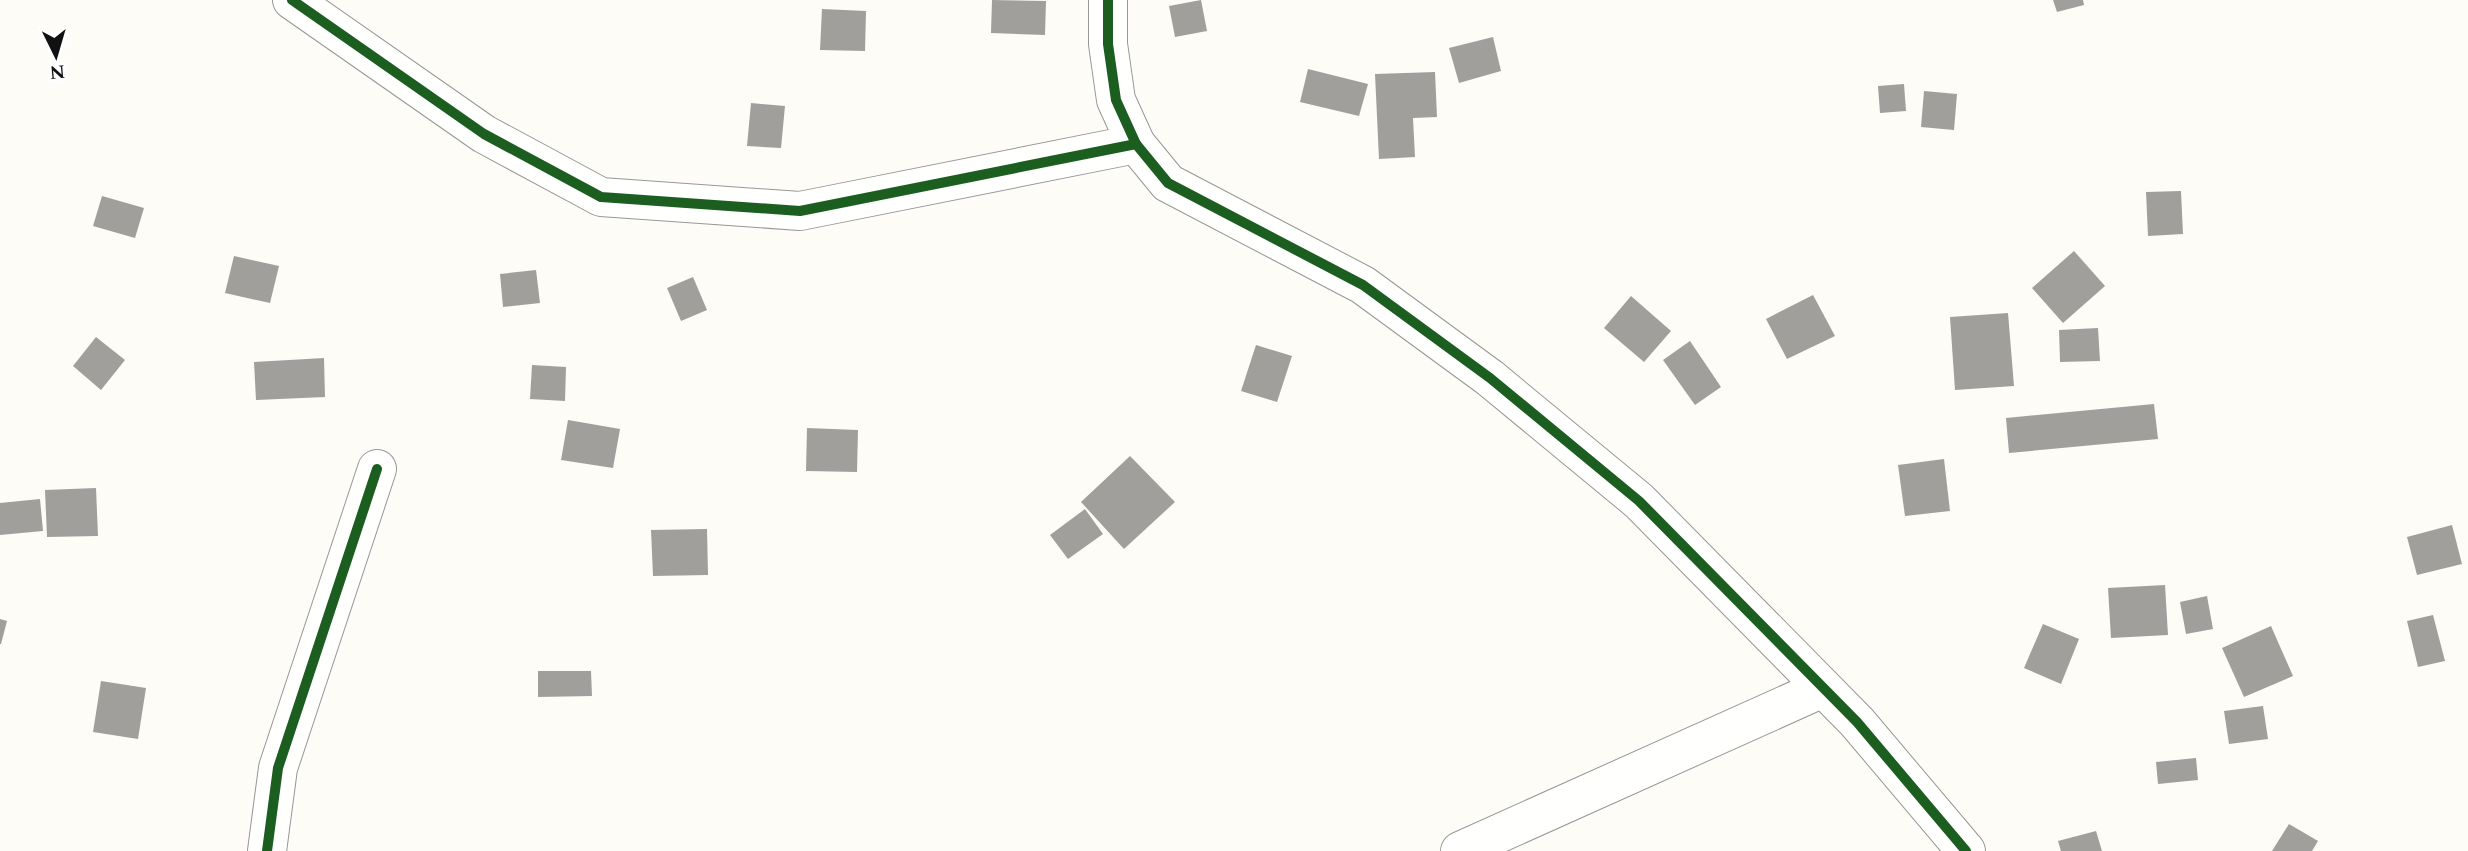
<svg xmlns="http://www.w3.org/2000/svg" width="2468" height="851" font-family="Spectral,serif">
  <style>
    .building { fill: #a19f9c }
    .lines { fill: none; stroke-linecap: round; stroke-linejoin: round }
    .minor-casing { stroke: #979795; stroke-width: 40 }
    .minor { stroke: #fffffe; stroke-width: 38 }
    .cycleway-casing { stroke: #fff; stroke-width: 15 }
    .cycleway { stroke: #1b5e20; stroke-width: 10 }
  </style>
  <rect width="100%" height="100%" fill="#fdfcf7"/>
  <g class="building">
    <polygon points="992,0 1046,1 1045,35 991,33"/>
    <polygon points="1201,0 1207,31 1175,37 1169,6"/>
    <polygon points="2053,0 2083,0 2084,5 2057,12"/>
    <polygon points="822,9 866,11 865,51 820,50"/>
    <polygon points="1493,37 1501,71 1459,83 1449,48"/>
    <polygon points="1308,69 1368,84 1359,116 1300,102"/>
    <polygon points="1435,72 1437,117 1413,118 1415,157 1379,159 1375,74"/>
    <polygon points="1904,84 1906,111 1880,113 1878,86"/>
    <polygon points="1924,91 1957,94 1954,130 1921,127"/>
    <polygon points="751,103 785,106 781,148 747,146"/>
    <polygon points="2181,191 2183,234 2148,236 2146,192"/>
    <polygon points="102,196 144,208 135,238 93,226"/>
    <polygon points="2074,251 2105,286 2063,323 2032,288"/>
    <polygon points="234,256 279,266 270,303 225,293"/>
    <polygon points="536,270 540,303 503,307 500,274"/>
    <polygon points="693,277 707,310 681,321 667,288"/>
    <polygon points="1813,295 1835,336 1787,359 1766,319"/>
    <polygon points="1631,296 1671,331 1644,362 1604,328"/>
    <polygon points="2008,313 2014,386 1955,390 1950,317"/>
    <polygon points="2098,328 2100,361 2060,362 2059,330"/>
    <polygon points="96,337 125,360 101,390 73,366"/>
    <polygon points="1690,341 1721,387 1695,405 1663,360"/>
    <polygon points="1256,345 1292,356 1277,402 1241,391"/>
    <polygon points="324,358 325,397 256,400 254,362"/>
    <polygon points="532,365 566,367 565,401 530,399"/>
    <polygon points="2154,404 2158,439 2009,453 2006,418"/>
    <polygon points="568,420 620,429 613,468 561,460"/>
    <polygon points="807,428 858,430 857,472 806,471"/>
    <polygon points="1130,456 1175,502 1124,549 1081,502"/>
    <polygon points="1944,459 1950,511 1905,516 1898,465"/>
    <polygon points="96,488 98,536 47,537 45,490"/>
    <polygon points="40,499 43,531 0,535 0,503"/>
    <polygon points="1085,509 1103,534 1068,559 1050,535"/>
    <polygon points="2452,525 2462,564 2417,575 2407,537"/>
    <polygon points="707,529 708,575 653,576 651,530"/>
    <polygon points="2165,585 2168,635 2111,638 2108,588"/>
    <polygon points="2207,596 2213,629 2186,634 2180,602"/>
    <polygon points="2433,615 2445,661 2418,667 2407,621"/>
    <polygon points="0,619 7,621 1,644 0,644"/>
    <polygon points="2043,624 2079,639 2061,684 2024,668"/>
    <polygon points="2271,626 2293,676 2244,697 2222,648"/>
    <polygon points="538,671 591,671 592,696 538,697"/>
    <polygon points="101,681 146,688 138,739 93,732"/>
    <polygon points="2263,706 2268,739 2229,744 2224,711"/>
    <polygon points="2196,758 2198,780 2158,784 2156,762"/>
    <polygon points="2289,824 2318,841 2312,851 2272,851"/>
    <polygon points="2096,831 2102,851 2061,851 2058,841"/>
  </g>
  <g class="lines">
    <defs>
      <g id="minor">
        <polyline points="292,0 484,134 601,197 800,211 1136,144"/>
        <polyline points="1108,0 1108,44 1116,100 1136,144 1168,183 1363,285 1490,378 1639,501 1857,722 1966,851"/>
        <polyline points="267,851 278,768 377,469"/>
        <polyline points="1460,851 1823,688"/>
      </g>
    </defs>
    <use href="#minor" class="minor-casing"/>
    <use href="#minor" class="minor"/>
    <defs>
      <g id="cycleway">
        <polyline points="292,0 484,134 601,197 800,211 1136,144"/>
        <polyline points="1108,0 1108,44 1116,100 1136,144 1168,183 1363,285 1490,378 1639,501 1857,722 1966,851"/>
        <polyline points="267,851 278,768 377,469"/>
      </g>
    </defs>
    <use href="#cycleway" class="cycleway-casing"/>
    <use href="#cycleway" class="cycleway"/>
  </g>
  <g transform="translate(56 56) rotate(175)" stroke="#ffffff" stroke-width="5" paint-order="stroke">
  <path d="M0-5L12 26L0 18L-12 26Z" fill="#111111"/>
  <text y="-10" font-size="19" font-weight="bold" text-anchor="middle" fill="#111111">N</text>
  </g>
</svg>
